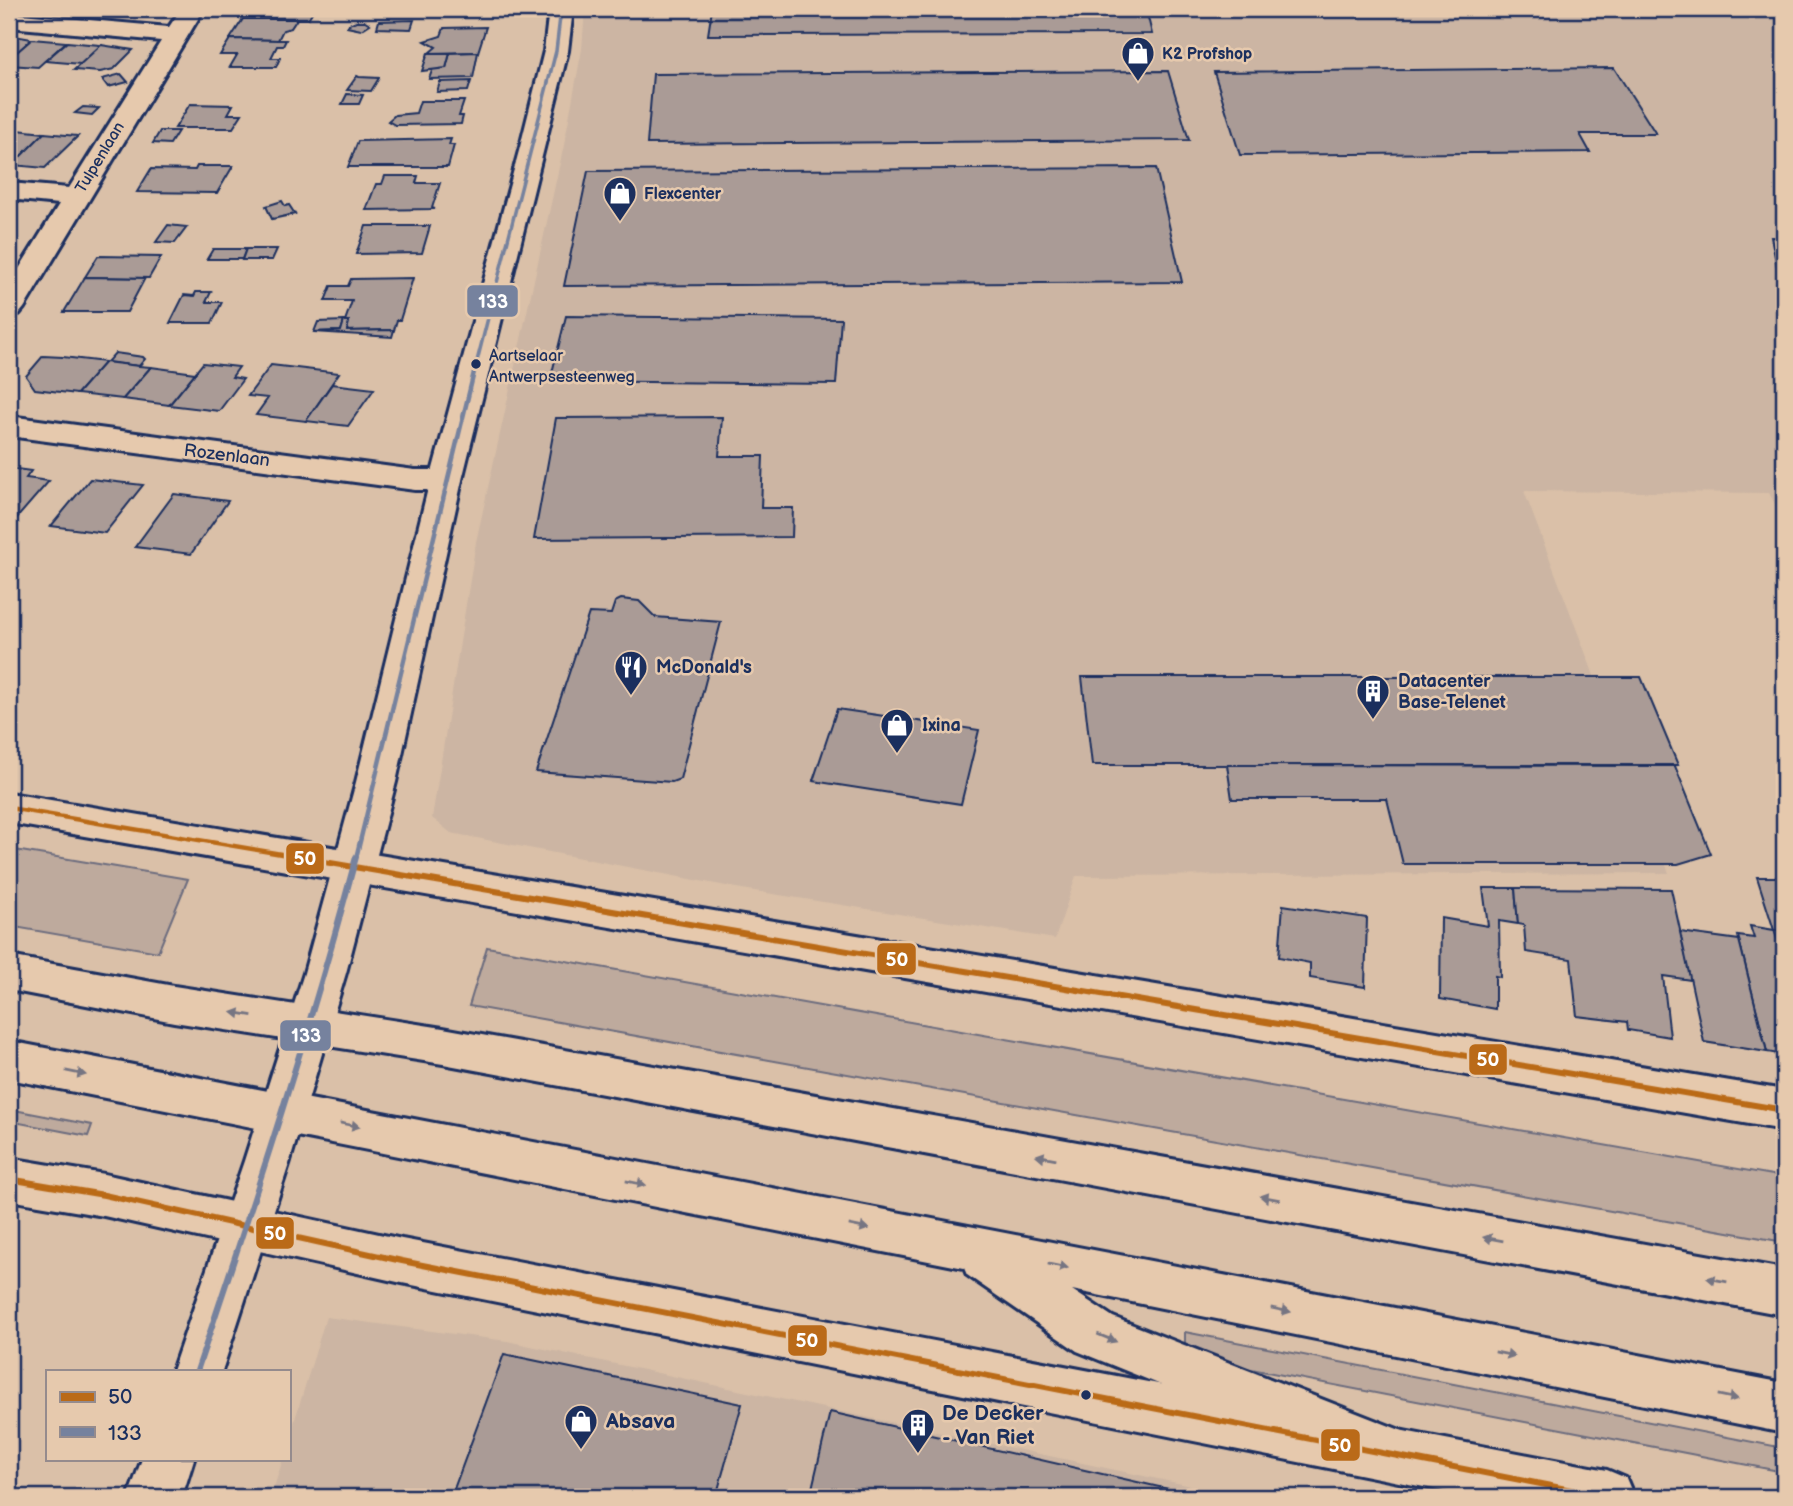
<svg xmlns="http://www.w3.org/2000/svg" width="1793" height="1506" font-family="'Balsamiq Sans',sans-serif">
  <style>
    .built { fill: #ccb5a3 }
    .green { fill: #beaa9d; stroke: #6c6c7e; stroke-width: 2 }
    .building { fill: #aa9b96; stroke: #1b2f5e; stroke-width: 2 }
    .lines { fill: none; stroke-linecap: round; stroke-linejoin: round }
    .minor-casing { stroke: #1b2f5e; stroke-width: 6 }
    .tertiary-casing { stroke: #1b2f5e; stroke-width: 6 }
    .secondary-casing { stroke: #1b2f5e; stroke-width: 6 }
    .trunk-casing { stroke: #1b2f5e; stroke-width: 6 }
    .minor { fill: #e6c9ad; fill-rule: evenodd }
    .tertiary { fill: #e6c9ad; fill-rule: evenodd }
    .secondary { fill: #e6c9ad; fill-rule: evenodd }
    .trunk { fill: #e6c9ad; fill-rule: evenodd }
    .bus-1-far1-casing { stroke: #e6c9ad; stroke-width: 9 }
    .bus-1-casing { stroke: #e6c9ad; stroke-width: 11 }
    .bus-2-far2-casing { stroke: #e6c9ad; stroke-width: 7 }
    .bus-2-far1-casing { stroke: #e6c9ad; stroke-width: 9 }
    .bus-2-casing { stroke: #e6c9ad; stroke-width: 11 }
    .bus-1-far1 { stroke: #ba6a18; stroke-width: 4.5 }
    .bus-1 { stroke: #ba6a18; stroke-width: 6 }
    .bus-2-far2 { stroke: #76829e; stroke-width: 3.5 }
    .bus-2-far1 { stroke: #76829e; stroke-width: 4.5 }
    .bus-2 { stroke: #76829e; stroke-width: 6 }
    .oneway { fill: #767482 }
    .bus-dot { fill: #1b2f5e; stroke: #e6c9ad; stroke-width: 2.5 }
    .labels { text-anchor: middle; stroke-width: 5; stroke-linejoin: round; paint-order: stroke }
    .far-poi-label { font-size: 16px; font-weight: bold; fill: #1b2f5e; stroke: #e6c9ad; text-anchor: start }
    .far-street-label { font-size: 16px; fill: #1b2f5e; stroke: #e6c9ad }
    .bus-label { font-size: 16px; fill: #1b2f5e; stroke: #e6c9ad; text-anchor: start }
    .street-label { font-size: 18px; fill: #1b2f5e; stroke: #e6c9ad }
    .poi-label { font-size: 18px; font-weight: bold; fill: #1b2f5e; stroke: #e6c9ad; text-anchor: start }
    .near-poi-label { font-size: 21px; font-weight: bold; fill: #1b2f5e; stroke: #e6c9ad; text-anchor: start }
    .line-badge { stroke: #e6c9ad; stroke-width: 2.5 }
    .badge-label { font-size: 19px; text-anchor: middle; font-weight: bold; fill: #fff }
  </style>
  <rect width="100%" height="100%" fill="#dac0a8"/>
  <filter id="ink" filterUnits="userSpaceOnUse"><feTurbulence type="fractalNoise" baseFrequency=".0143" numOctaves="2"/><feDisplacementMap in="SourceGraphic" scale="14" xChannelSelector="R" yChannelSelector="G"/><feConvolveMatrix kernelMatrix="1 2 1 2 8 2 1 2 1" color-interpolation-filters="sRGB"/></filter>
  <g filter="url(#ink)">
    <g class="built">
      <polygon points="585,9 1784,9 1784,521 1769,493 1524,491 1669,873 1076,876 1055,939 742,889 451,833 432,818 476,542 564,145 582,49"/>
      <polygon points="326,1317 507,1341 1243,1497 271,1497 283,1459 289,1459 289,1439"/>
    </g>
    <g class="green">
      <polygon points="9,849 188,879 158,952 9,926"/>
      <polygon points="487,947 1784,1177 1784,1242 469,1006"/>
      <polygon points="9,1109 92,1125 88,1136 9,1121"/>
      <polygon points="1185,1332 1784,1448 1784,1472 1246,1368 1185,1345"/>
    </g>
    <g class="building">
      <polygon points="249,9 314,9 308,19 243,19"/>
      <polygon points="425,9 489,9 424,14"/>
      <polygon points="712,9 1146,9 1152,34 708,35"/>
      <polygon points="243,19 297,19 291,28 283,30 278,40 230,39"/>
      <polygon points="414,20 411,29 377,28 379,21"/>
      <polygon points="356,21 365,21 370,24 361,30 347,27 349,24"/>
      <polygon points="486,27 478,52 429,53 436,47 425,41 441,36 444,28"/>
      <polygon points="9,35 32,39 9,59"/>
      <polygon points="32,39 66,42 38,67 9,65 9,59"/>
      <polygon points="230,39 278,40 286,40 283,46 277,46 271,58 280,58 276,67 230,67 237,55 220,55"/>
      <polygon points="67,42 100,45 101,45 81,64 45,61"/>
      <polygon points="101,45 133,50 114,69 100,72 74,70"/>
      <polygon points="478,52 473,78 429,79 433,68 446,68 450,53"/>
      <polygon points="428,53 450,53 446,68 422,71"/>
      <polygon points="1614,68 1656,134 1580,134 1590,152 1240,155 1214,72"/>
      <polygon points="1168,71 1189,140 647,144 653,74"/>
      <polygon points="121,74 128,82 108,87 102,79"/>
      <polygon points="357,76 359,77 379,78 371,91 347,90"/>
      <polygon points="471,81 468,91 437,92 440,82"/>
      <polygon points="347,94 363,95 359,104 342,104"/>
      <polygon points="420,101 464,101 459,116 463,116 461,124 395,125 388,121 395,115 416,113"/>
      <polygon points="190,104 233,105 228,114 242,114 233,128 175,128"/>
      <polygon points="83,107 99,108 92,115 75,113"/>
      <polygon points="9,129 44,133 12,165 9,164"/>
      <polygon points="160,131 178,131 170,144 153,143"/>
      <polygon points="44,133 78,136 45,168 12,165"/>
      <polygon points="451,139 449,145 454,145 448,167 348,167 358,141"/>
      <polygon points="197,166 233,166 217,193 137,192 151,169 195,170"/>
      <polygon points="1156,168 1182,282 564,286 588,171"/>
      <polygon points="385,176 418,176 416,183 440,183 432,208 435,209 366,210 376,184 382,184"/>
      <polygon points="282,201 285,206 289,205 295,214 272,219 266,206"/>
      <polygon points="168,225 187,227 175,243 156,242"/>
      <polygon points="366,226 430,226 422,253 356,254"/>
      <polygon points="1771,237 1784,238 1784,302"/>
      <polygon points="213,249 246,249 242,259 207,259"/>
      <polygon points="246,249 277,249 272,260 242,260"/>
      <polygon points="98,256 161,257 149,278 85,277"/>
      <polygon points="85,277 145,278 127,312 64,312"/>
      <polygon points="413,278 400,320 397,320 394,330 347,331 349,321 345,321 352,301 325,301 331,286 348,286 351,279"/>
      <polygon points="196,292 211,292 206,302 222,302 212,323 170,323 184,295 194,296"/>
      <polygon points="566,316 841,319 836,384 550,381"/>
      <polygon points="344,321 341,331 314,332 318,322"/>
      <polygon points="344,321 349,321 347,331 394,330 392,337 314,332 341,331"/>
      <polygon points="115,353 143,357 145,359 139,366 107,362"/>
      <polygon points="43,356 63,357 105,362 77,394 35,389 26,376"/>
      <polygon points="105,362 139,366 151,367 123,399 77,394"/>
      <polygon points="203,363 239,367 232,377 243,379 219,411 169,405"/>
      <polygon points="271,365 339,373 306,421 256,415 268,398 248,396"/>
      <polygon points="151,367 195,373 169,405 123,399"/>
      <polygon points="332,384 374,389 348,426 306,421"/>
      <polygon points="722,417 719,456 763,456 761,508 793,508 792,537 534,539 556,418"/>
      <polygon points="9,468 31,471 26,478 49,481 9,527"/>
      <polygon points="90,479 143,485 105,533 51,526"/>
      <polygon points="174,494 228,501 191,554 135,547"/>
      <polygon points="621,599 639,601 655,617 721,622 680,779 672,782 536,772 589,613 611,614 615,602"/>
      <polygon points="1082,677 1641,677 1678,765 1092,765"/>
      <polygon points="837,709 979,730 961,804 813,781"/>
      <polygon points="1227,765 1675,766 1711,854 1678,864 1403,864 1387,799 1232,799"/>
      <polygon points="1757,877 1784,877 1784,930 1774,930"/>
      <polygon points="1483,888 1515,888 1518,924 1499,921 1500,977 1495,976 1495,1009 1440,999 1441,918 1488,926"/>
      <polygon points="1515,888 1671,889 1691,980 1663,976 1670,1037 1628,1030 1627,1022 1577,1016 1571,959 1526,952 1524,925 1518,924"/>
      <polygon points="1283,905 1367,918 1365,987 1310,978 1310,963 1279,957"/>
      <polygon points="1750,926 1774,930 1784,959 1784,1055 1767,1052 1738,936 1754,938"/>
      <polygon points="1680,932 1739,940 1767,1052 1704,1042"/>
      <polygon points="504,1354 742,1404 716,1497 451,1497"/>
      <polygon points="830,1412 1203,1497 810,1497"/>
    </g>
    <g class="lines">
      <defs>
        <g id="minor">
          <polygon points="181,9 204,9 24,308 19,314 9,317 9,285 59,204 9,199 9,183 69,188 161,41 9,27 9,13 169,27"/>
          <polygon points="9,416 415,470 446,470 458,473 462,480 458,487 446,490 415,490 9,436"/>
        </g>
        <g id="tertiary">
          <polygon points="549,9 573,9 568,51 462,480 396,782 346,973 290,1161 222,1371 172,1371 244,1161 304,973 356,782 430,480 520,147 544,51"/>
          <polygon points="142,1459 194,1459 182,1497 128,1497"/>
        </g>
        <g id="secondary">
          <polygon points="9,793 1784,1090 1784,1130 9,823"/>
          <polygon points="9,1158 104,1174 402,1239 1607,1470 1626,1478 1634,1497 1474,1497 402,1283 104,1216 9,1200"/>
        </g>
        <g id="trunk">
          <polygon points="9,956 174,986 443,1028 1784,1269 1784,1315 443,1064 174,1022 9,990"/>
          <polygon points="9,1041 1784,1383 1784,1433 1072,1290 1113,1317 1423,1439 1430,1457 1423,1475 1404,1483 1077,1351 967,1275 964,1268 9,1079"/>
        </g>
      </defs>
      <use href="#minor" class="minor-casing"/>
      <use href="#tertiary" class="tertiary-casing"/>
      <use href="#secondary" class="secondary-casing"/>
      <use href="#trunk" class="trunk-casing"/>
      <use href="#minor" class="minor"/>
      <use href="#tertiary" class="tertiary"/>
      <use href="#secondary" class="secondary"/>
      <use href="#trunk" class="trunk"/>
      <defs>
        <polyline id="bus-1-far1" points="9,808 305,858"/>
        <g id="bus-1">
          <polyline points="295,857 1784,1110"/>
          <polyline points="9,1179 104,1195 402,1261 1607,1497"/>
        </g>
        <polyline id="bus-2-far2" points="475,369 556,51 561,9"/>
        <polyline id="bus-2-far1" points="356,858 475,368"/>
        <path id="bus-2" d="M197,1371C254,1201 310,1030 356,857"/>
      </defs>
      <use href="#bus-1-far1" class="bus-1-far1-casing"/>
      <use href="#bus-1" class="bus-1-casing"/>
      <use href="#bus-2-far2" class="bus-2-far2-casing"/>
      <use href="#bus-2-far1" class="bus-2-far1-casing"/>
      <use href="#bus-2" class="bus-2-casing"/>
      <use href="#bus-1-far1" class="bus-1-far1"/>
      <use href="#bus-1" class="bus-1"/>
      <use href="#bus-2-far2" class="bus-2-far2"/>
      <use href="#bus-2-far1" class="bus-2-far1"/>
      <use href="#bus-2" class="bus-2"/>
    </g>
    <defs><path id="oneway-solid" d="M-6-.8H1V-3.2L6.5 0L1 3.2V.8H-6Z" transform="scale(1.75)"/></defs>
    <g class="oneway">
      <use href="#oneway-solid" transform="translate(242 1014) rotate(-171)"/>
      <use href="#oneway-solid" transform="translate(76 1073) rotate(11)"/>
      <use href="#oneway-solid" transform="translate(350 1125) rotate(11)"/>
      <use href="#oneway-solid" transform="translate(1046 1157) rotate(-170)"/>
      <use href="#oneway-solid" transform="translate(636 1183) rotate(11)"/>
      <use href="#oneway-solid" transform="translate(1270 1198) rotate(-170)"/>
      <use href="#oneway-solid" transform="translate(859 1227) rotate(11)"/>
      <use href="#oneway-solid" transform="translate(1493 1239) rotate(-170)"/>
      <use href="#oneway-solid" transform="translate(1058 1266) rotate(11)"/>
      <use href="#oneway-solid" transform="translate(1717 1280) rotate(-170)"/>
      <use href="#oneway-solid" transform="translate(1281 1310) rotate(11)"/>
      <use href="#oneway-solid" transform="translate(1107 1338) rotate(22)"/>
      <use href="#oneway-solid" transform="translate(1505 1354) rotate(11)"/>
      <use href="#oneway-solid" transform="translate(1728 1397) rotate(11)"/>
    </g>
  </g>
  <defs>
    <symbol id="shop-pin" viewBox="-11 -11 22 30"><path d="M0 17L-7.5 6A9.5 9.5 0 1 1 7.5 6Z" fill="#1b2f5e" stroke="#e6c9ad"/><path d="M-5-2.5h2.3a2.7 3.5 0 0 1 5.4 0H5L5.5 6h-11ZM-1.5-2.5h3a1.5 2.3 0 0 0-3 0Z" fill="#fff"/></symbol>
    <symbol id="restaurant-pin" viewBox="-11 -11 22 30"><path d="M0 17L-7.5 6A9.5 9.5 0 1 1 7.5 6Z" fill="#1b2f5e" stroke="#e6c9ad"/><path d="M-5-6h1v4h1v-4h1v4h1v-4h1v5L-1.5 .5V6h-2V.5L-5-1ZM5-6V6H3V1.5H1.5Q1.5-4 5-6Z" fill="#fff"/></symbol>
    <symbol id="building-pin" viewBox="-11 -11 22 30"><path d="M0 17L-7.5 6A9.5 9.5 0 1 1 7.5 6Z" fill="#1b2f5e" stroke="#e6c9ad"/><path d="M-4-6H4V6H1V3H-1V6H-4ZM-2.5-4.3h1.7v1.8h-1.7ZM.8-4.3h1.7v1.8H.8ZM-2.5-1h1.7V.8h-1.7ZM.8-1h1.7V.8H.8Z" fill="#fff"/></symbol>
  </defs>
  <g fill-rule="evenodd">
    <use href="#shop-pin" x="1119" y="34" width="38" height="52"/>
    <use href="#shop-pin" x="601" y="174" width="38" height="52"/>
    <use href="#restaurant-pin" x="612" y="648" width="38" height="52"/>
    <use href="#building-pin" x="1354" y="672" width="38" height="52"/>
    <use href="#shop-pin" x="878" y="706" width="38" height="52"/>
    <use href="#shop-pin" x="562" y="1402" width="38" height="52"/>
    <use href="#building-pin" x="899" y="1406" width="38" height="52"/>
  </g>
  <g class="bus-dot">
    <circle cx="476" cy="364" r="6"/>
    <circle cx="1086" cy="1395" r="6"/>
  </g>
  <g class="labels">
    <g class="far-poi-label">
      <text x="1162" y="59">K2 Profshop</text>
      <text x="644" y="199">Flexcenter</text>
    </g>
    <g class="far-street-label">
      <text transform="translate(99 157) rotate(-59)" y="6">Tulpenlaan</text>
    </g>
    <g class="bus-label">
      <text x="489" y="361">Aartselaar<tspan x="489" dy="21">Antwerpsesteenweg</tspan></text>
    </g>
    <g class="street-label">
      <text transform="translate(227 455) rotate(7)" y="6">Rozenlaan</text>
    </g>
    <g class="poi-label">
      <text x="656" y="673">McDonald's</text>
      <text x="1398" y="687">Datacenter<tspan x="1398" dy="21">Base-Telenet</tspan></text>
      <text x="922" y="731">Ixina</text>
    </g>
    <g class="near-poi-label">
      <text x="942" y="1420">De Decker<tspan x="942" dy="24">- Van Riet</tspan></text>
      <text x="606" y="1428">Absava</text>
    </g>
  </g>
  <g class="line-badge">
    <rect x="466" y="284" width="53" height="34" rx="7" fill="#76829e"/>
    <rect x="285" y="842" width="40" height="33" rx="7" fill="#ba6a18"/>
    <rect x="876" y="942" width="41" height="34" rx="7" fill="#ba6a18"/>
    <rect x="279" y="1019" width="53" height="33" rx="7" fill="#76829e"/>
    <rect x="1468" y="1043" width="40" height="33" rx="7" fill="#ba6a18"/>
    <rect x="255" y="1216" width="40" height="34" rx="7" fill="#ba6a18"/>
    <rect x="787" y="1324" width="41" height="33" rx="7" fill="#ba6a18"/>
    <rect x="1320" y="1428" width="41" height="34" rx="7" fill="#ba6a18"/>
  </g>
  <g class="badge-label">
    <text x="493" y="308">133</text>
    <text x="305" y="865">50</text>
    <text x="897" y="966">50</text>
    <text x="306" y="1042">133</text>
    <text x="1488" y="1066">50</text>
    <text x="275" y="1240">50</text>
    <text x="807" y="1347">50</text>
    <text x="1340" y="1452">50</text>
  </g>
  <rect width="1793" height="1506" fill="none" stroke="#e6c9ad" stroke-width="35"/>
  <rect x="18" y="18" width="1758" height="1471" fill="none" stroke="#1b2f5e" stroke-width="2.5" filter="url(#ink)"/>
  <rect x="46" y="1370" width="245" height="91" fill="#e6c9ad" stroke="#958b8d" stroke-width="2"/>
  <rect x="60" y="1392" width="35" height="10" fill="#ba6a18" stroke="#958b8d" stroke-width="2"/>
  <text x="108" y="1404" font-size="21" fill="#1b2f5e">50</text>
  <rect x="60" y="1427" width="35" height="10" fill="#76829e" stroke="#958b8d" stroke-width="2"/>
  <text x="108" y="1440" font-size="21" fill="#1b2f5e">133</text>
</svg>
